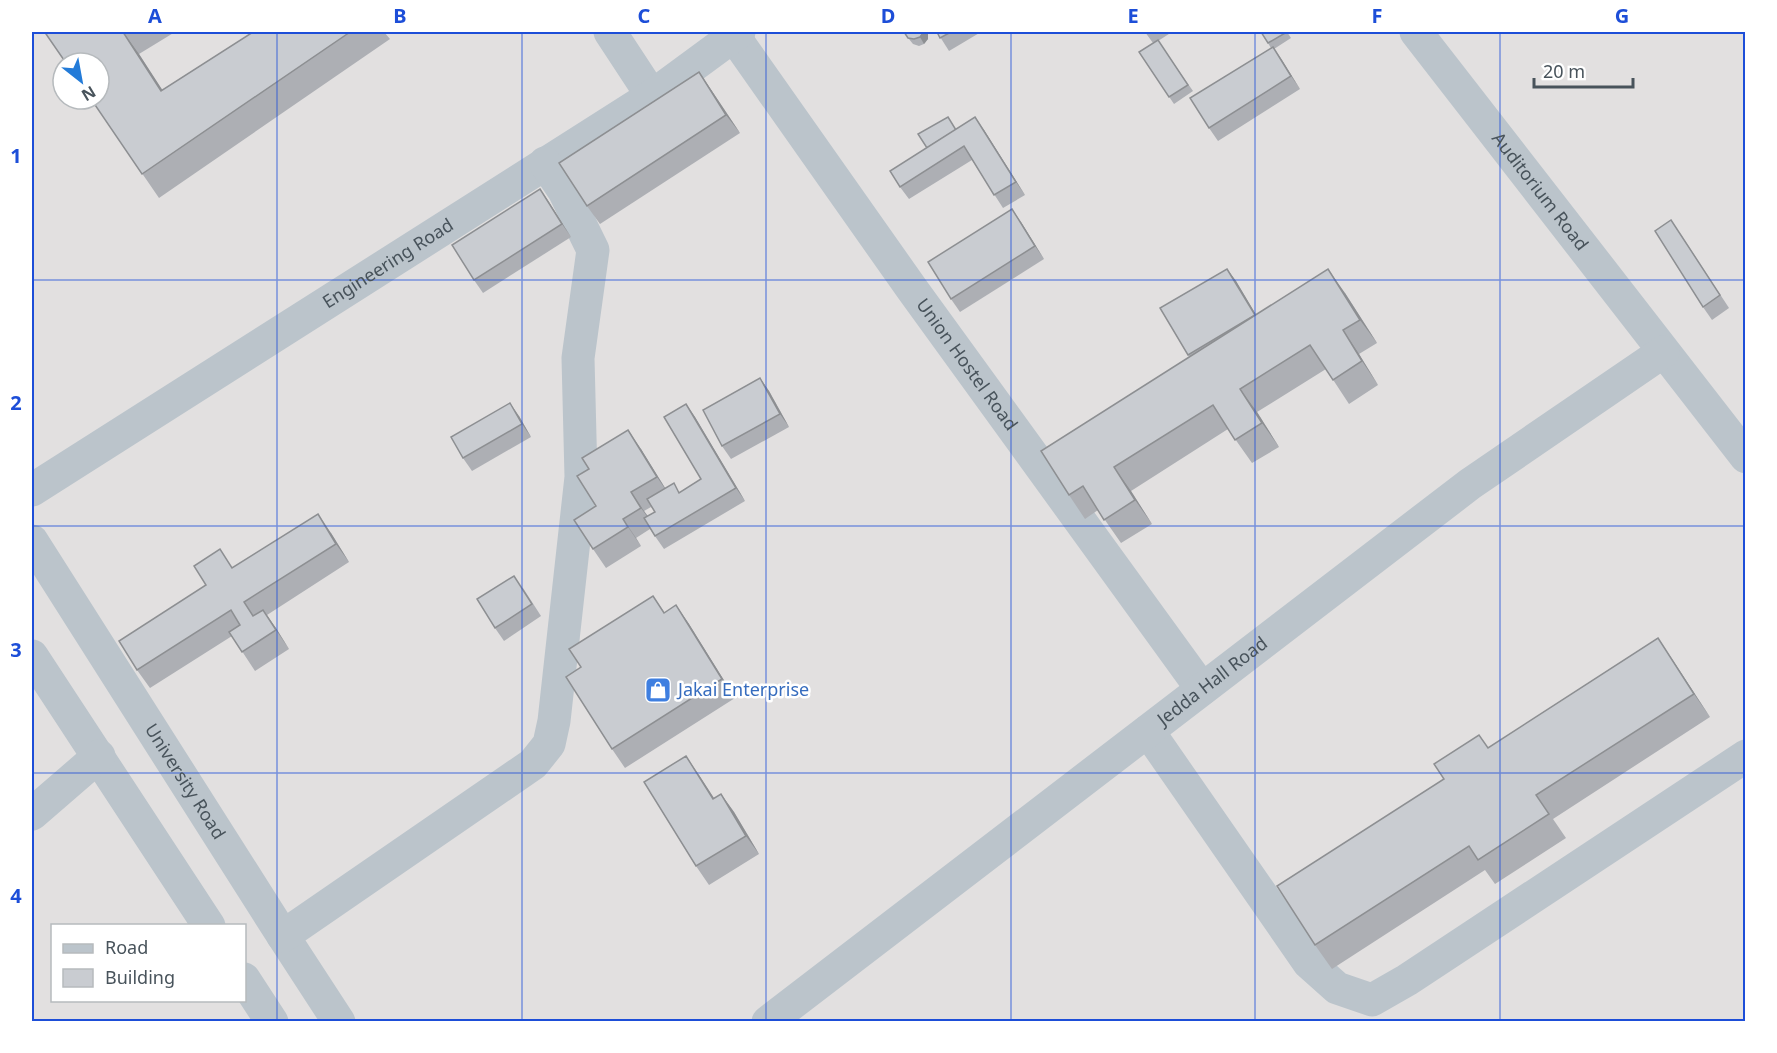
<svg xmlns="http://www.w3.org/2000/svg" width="1777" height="1053" font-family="'Noto Sans',sans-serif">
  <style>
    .education { fill: #e2e0e0; fill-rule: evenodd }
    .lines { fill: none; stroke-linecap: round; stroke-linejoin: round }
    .minor { stroke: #bbc4cb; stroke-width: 33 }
    .wall { fill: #adafb4; fill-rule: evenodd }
    .shaded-wall { fill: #8d8f92 }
    .building { fill: #c9ccd1; stroke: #8d8f92; stroke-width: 1.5 }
    .grid { fill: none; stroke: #1d4ed8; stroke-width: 1.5; stroke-opacity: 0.55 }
    .labels { text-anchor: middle; stroke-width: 5; stroke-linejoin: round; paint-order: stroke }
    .street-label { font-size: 18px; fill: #48535b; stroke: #fff }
    .shop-label { font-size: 18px; fill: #366cbe; stroke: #fff; text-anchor: start }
    .neatline { fill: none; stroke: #1d4ed8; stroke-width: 2 }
    .grid-label { font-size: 20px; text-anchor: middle; font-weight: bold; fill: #1d4ed8 }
  </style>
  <rect width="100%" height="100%" fill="#f1efef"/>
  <path class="education" d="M32,32H1745V1021H32ZM63,63H99V99H63ZM52,926H244V1000H52Z"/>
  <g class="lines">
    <g class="minor">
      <polyline points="610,32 652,96"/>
      <path id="s1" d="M1416,32L1746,457"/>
      <path id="s2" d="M733,35L912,289L1202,689"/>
      <path id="s3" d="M32,490L652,96L739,32"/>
      <path id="s4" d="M32,541L283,936L339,1022"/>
      <polyline points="32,656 209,926"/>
      <polyline points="1148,731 1309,963 1337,988 1372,1000 1407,980 1746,756"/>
      <polyline points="32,814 99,756"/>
      <polyline points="283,936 533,764 549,744 554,721 581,477 578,358 593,250 564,191 545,163"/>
      <polyline points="244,979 272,1022"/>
      <path id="s5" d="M768,1022L1470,484L1663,352"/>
    </g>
  </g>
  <g class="wall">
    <polygon points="50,32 175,32 139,54 162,90 253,32 384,32 390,39 159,198 91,99"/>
    <polygon points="937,32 981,32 949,51"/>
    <polygon points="1145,32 1172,32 1158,41 1193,91 1174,104 1139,52 1153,43"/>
    <polygon points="1261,32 1287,32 1291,38 1274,49 1300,89 1218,141 1209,128 1271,48"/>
    <polygon points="904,33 928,33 928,39 924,44 919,46 913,44"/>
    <polygon points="699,72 740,133 600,224 587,206"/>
    <polygon points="984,130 1025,195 1003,208 972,160 909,199 900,187"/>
    <polygon points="540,189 571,237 483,293 474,280"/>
    <polygon points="1021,222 1044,259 960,312 951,299"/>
    <polygon points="1680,233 1729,308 1712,320 1703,307"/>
    <polygon points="1227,269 1236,281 1256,315 1345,293 1377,343 1359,354 1378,385 1349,404 1326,369 1257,412 1279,447 1252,463 1228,429 1131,491 1152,524 1121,543 1098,510 1085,519 1069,495 1189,357 1188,355"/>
    <polygon points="760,378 769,391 789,427 731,459 722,446"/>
    <path d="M686,404L695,417L745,501L664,549L650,529L636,538L641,546L606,568L593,549L596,506L641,449L665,488L680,492L701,479ZM651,507L655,512L648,516L644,511Z"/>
    <polygon points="519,416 531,437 472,471 463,458"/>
    <polygon points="331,533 349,562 267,615 289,649 255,671 232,636 150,688 137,670 206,585 233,568"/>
    <polygon points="523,588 541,616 504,641 495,628"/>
    <polygon points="653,596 665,613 676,605 689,624 735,698 625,768 612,749 581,667"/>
    <polygon points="1658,638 1710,717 1553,819 1566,838 1495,884 1485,870 1332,969 1315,945 1444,779 1488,748"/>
    <polygon points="699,775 714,798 721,794 734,812 759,854 709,885 696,866"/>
  </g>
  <g class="shaded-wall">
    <polygon points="123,32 139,54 178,114 161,91"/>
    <polygon points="923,32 927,32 928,33 928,39 924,44 920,37"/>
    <polygon points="1273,47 1282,60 1300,89 1291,76"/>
    <polygon points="699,72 712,91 740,133 726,115"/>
    <polygon points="975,117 984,130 1025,195 1016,182"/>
    <polygon points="540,189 549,202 571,237 562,224"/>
    <polygon points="1012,209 1021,222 1044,259 1035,246"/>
    <polygon points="1227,269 1236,281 1264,328 1255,315"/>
    <polygon points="1328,269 1345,293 1377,343 1360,320"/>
    <polygon points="1343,330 1359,354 1378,385 1362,361"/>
    <polygon points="760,378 769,391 789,427 780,414"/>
    <polygon points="1240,389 1257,412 1279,447 1262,423"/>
    <polygon points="510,403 519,416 531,437 522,424"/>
    <polygon points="686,404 695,417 745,501 736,488"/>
    <polygon points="628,430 641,449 670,496 657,477"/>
    <polygon points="1114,467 1131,491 1152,524 1135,500"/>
    <polygon points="631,492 644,511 654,526 641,508"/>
    <polygon points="318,514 331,533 349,562 336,544"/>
    <polygon points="623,519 636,538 641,546 628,527"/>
    <polygon points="676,605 689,624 735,698 722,679"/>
    <polygon points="263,610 276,628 289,649 276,630"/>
    <polygon points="1658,638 1674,662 1710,717 1694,694"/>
    <polygon points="686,756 699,775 726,817 713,799"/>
    <polygon points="721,794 734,812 759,854 746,836"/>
  </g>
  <g class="building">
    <polygon points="50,32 123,32 161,91 253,32 350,32 142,174 91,99 99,99 99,63 66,63 46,34"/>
    <polygon points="904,32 923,32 923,33 920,37 914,39 908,38"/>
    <polygon points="937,32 951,32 940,38"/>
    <polygon points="1261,32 1287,32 1268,43"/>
    <polygon points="1158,40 1188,85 1169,97 1139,52"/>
    <polygon points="1273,47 1291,76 1209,128 1190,98"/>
    <polygon points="699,72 726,115 587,206 559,163"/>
    <polygon points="948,117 956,130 927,148 918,134"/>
    <polygon points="975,117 1016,182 994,195 964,146 900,187 890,171"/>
    <polygon points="540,189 562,224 474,280 452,245"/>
    <polygon points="1012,209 1035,246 951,299 928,262"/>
    <polygon points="1671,220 1720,295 1703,307 1655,231"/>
    <polygon points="1227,269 1255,315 1188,355 1160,308"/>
    <polygon points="1328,269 1360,320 1343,330 1362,361 1333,380 1310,345 1240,389 1262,423 1235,440 1213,405 1114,467 1135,500 1104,520 1083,486 1069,495 1041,451"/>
    <polygon points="760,378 780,414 722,446 703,410"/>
    <polygon points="510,403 522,424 463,458 451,437"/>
    <polygon points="686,404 736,488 655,536 644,518 655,512 647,499 674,483 679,493 701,479 664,417"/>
    <polygon points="628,430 657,477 631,492 641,508 623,519 628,527 593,549 574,520 596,506 577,476 589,469 582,458"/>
    <polygon points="318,514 336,544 244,602 253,616 263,610 276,630 242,652 229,632 240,625 231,610 137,670 119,641 206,585 194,566 220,549 232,568"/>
    <polygon points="514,576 532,604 495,628 477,599"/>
    <polygon points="653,596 664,613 676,605 722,679 612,749 566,677 581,667 569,649"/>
    <polygon points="1658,638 1694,694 1536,795 1549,814 1478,860 1469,846 1315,945 1277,886 1444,779 1434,764 1479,735 1488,748"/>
    <polygon points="686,756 713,799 721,794 746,836 696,866 644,782"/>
  </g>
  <path class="grid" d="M277,32V1022M522,32V1022M766,32V1022M1011,32V1022M1255,32V1022M1500,32V1022M32,280H1746M32,526H1746M32,773H1746"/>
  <defs>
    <symbol id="shop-square" viewBox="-11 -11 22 22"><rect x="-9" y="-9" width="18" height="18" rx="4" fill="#3f7fe0" stroke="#fff"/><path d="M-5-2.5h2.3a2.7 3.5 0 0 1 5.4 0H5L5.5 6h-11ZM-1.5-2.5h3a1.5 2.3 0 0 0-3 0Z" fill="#fff"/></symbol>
  </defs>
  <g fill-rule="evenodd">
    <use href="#shop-square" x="643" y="675" width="30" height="30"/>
  </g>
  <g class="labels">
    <g class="street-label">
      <text dy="6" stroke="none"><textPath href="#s1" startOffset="202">Auditorium Road</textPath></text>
      <text dy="6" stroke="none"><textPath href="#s3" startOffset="422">Engineering Road</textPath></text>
      <text dy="6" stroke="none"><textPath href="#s2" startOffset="404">Union Hostel Road</textPath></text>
      <text dy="6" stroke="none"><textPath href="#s5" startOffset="560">Jedda Hall Road</textPath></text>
      <text dy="6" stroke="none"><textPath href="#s4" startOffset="285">University Road</textPath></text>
    </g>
    <g class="shop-label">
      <text x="678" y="696">Jakai Enterprise</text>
    </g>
  </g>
  <rect width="1777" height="1053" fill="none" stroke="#ffffff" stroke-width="66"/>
  <rect x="51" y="924" width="195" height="78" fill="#ffffff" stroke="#b6babd" stroke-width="1.5"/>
  <rect x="63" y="944" width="30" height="9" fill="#bbc4cb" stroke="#b6babd" stroke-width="1.5"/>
  <text x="105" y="954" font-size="18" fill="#48535b">Road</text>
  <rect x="63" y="969" width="30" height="18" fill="#c9ccd1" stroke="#b6babd" stroke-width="1.5"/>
  <text x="105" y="984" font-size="18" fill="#48535b">Building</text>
  <g transform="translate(81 81) rotate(149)"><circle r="28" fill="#ffffff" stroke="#b6babd" stroke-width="1.5"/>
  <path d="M0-4.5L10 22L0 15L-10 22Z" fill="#237bd8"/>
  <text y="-9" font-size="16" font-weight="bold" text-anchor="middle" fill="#48535b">N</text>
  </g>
  <path d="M1534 78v9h99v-9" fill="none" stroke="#48535b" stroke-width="3"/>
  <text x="1543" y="78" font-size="18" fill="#48535b" stroke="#ffffff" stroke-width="4.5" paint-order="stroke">20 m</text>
  <rect x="33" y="33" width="1711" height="987" class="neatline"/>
  <g class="grid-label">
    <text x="155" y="23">A</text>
    <text x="400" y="23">B</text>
    <text x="644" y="23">C</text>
    <text x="888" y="23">D</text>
    <text x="1133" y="23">E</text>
    <text x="1377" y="23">F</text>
    <text x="1622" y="23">G</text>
    <text x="16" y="163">1</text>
    <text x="16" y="410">2</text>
    <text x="16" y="657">3</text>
    <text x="16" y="903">4</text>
  </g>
</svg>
